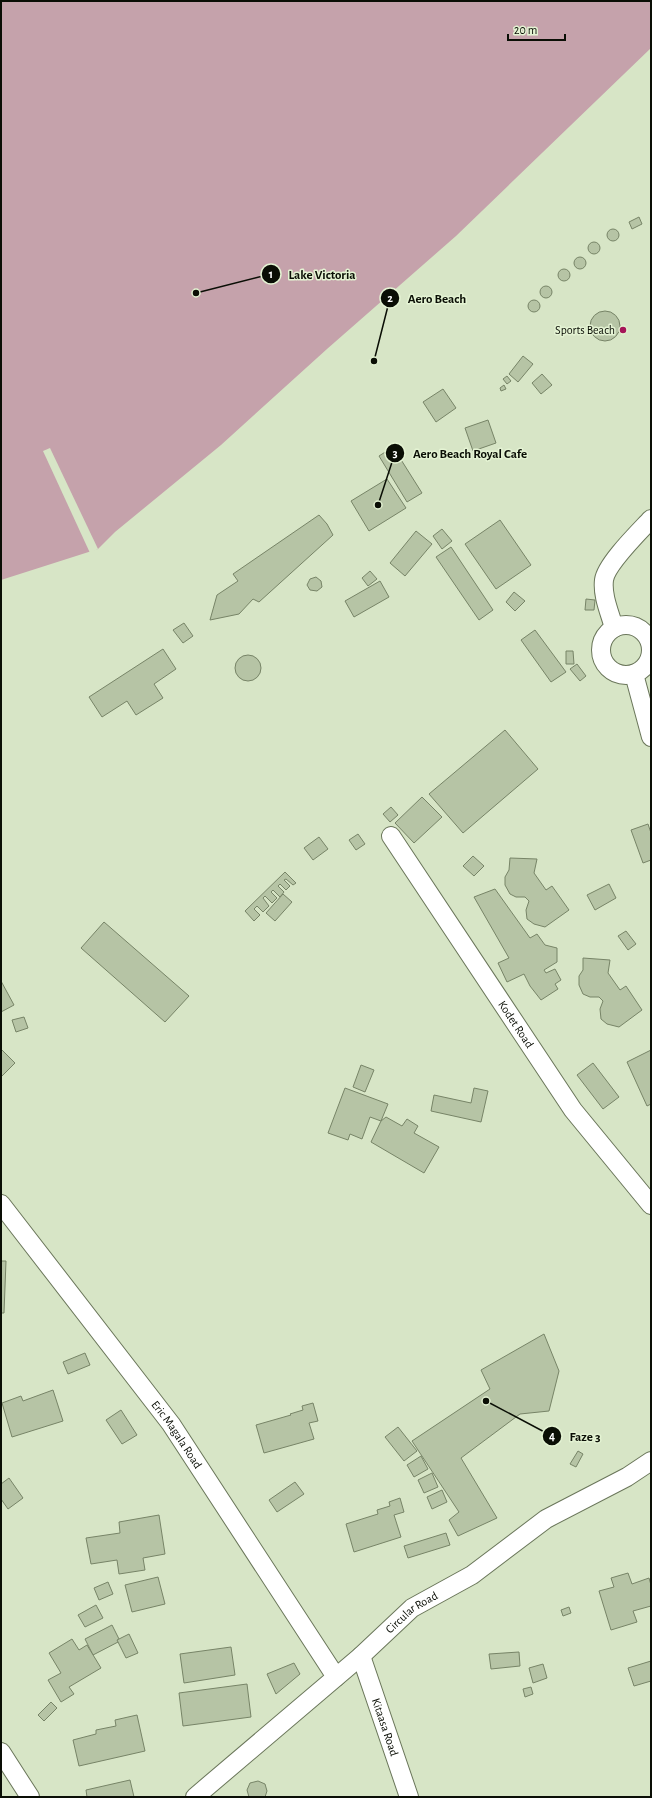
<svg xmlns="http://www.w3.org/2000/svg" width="652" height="1798" font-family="'Alegreya Sans',sans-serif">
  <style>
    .water { fill: #c5a2ab }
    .pier { fill: #d7e5c6 }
    .building { fill: #b6c4a5; stroke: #778467 }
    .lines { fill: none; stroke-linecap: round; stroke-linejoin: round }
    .minor-casing { stroke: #6a765a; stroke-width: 20 }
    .minor { stroke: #fff; stroke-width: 18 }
    .poi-dot { fill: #a51558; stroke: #e4f3d3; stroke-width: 1.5 }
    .labels { text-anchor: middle; stroke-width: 3; stroke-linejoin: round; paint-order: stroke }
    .poi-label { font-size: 12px; fill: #0a0e05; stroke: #e4f3d3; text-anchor: end }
    .street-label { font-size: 12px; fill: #0a0e05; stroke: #e4f3d3 }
    .leader { fill: none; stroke: #0a0e05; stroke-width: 1.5 }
    .callout-dot { fill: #0a0e05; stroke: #e4f3d3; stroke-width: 1.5 }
    .mark-label { font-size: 12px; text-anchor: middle; font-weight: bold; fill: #fff }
    .callout-label { font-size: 13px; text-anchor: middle; font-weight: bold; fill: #0a0e05; stroke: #e4f3d3; stroke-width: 3; stroke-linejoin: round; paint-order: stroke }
  </style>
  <rect width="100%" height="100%" fill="#d7e5c6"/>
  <polygon class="water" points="1,1 651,1 651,48 456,236 327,349 221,445 115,532 98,549 1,580"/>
  <polygon class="pier" points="50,448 98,549 90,553 43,451"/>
  <g class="building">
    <polygon points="639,217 642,224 632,229 629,222"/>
    <circle cx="613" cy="235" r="6"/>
    <circle cx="594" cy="248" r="6"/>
    <circle cx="580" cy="263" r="6"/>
    <circle cx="564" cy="275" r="6"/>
    <circle cx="546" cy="292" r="6"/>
    <circle cx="534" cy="306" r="6"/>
    <circle cx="605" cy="326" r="15"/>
    <polygon points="523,356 533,364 518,382 509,374"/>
    <polygon points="542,374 552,385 541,394 532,383"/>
    <polygon points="507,376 511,381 507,384 503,379"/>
    <polygon points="504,385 506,389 501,391 500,388"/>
    <polygon points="443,389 456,408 436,422 423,402"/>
    <polygon points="488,420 496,443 473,451 465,428"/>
    <polygon points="393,447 422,493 407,502 379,456"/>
    <polygon points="387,479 406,508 369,531 351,501"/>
    <polygon points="319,515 327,524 333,535 259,602 253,599 239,614 210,620 217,595 238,581 233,574"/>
    <polygon points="500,520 531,565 496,589 465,544"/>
    <polygon points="442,529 452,541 442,549 433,536"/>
    <polygon points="416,531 432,544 405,576 390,563"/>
    <polygon points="451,547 493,610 479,620 436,557"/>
    <polygon points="370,571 377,579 368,586 362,578"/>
    <polygon points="316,577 321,581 322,587 317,591 310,590 307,585 310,579"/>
    <polygon points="380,581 389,597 354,617 345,601"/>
    <polygon points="514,592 525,601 515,611 506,602"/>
    <polygon points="586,599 595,600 594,610 585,610"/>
    <polygon points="184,623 193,636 183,643 173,630"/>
    <polygon points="535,630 566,672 551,682 521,640"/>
    <polygon points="163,649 176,669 154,684 163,698 136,715 127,701 102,717 89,697"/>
    <polygon points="566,651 573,651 574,664 566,664"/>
    <circle cx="248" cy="668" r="13"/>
    <polygon points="577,664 586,676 580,681 570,669"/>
    <polygon points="505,730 538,769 463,833 429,794"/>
    <polygon points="422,797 442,817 414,843 395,823"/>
    <polygon points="391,807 398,815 390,822 383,814"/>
    <polygon points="648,824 651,833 651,860 643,863 631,830"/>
    <polygon points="358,834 365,844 356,850 349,840"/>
    <polygon points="319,837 328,849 313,860 304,848"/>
    <polygon points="473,856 484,866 474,876 463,866"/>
    <polygon points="510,858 537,859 534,873 546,890 552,886 569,910 545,927 534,924 527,919 526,910 529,901 525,897 516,897 510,894 505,885 505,877 509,870"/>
    <polygon points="285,872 296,883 293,885 286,879 284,880 290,886 286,890 280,884 278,886 284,892 280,897 273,890 271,892 277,898 272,903 265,896 263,898 269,906 263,912 257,906 254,909 260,915 254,921 245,911"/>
    <polygon points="609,884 616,898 595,910 587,895"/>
    <polygon points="495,889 530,938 537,934 545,945 557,948 557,962 544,970 546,973 555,969 561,980 555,984 558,989 541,1000 530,986 524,974 507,982 498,963 509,958 474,897"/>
    <polygon points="283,894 292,902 275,921 266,913"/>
    <polygon points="104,922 189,996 165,1022 81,948"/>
    <polygon points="626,931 636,944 628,950 618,936"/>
    <polygon points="583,958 610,960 608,973 620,990 626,986 642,1010 619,1027 607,1024 601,1019 600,1009 603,1001 599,997 590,997 583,994 579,985 579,976 583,970"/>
    <polygon points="1,981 14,1005 1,1012"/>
    <polygon points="24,1017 28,1028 16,1032 12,1020"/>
    <polygon points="1,1049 15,1063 1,1077"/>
    <polygon points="651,1050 651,1104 647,1106 627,1062"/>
    <polygon points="593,1063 619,1097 603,1109 577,1075"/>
    <polygon points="361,1065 374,1070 365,1092 353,1087"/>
    <polygon points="345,1088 388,1104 381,1121 370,1117 362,1139 350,1134 348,1140 328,1133"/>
    <polygon points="474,1088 488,1091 481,1122 431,1111 434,1095 471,1103"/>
    <polygon points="386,1117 402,1126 407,1119 418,1126 414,1133 439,1147 424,1173 371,1142 381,1121"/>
    <polygon points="1,1261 6,1261 4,1313 1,1313"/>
    <polygon points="544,1334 559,1371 549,1411 520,1414 461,1458 497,1518 458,1536 449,1520 459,1512 412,1441 490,1389 481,1370"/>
    <polygon points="85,1353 90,1365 68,1374 63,1362"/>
    <polygon points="53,1390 63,1421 12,1437 2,1403 21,1396 23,1401"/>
    <polygon points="313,1403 318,1421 309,1423 314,1439 264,1453 256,1425 291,1415 290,1414 303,1410 302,1406"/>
    <polygon points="121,1410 137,1435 122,1444 106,1420"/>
    <polygon points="398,1427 417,1451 404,1461 385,1437"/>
    <polygon points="578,1451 583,1454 576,1467 570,1464"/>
    <polygon points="421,1456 428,1469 414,1477 407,1465"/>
    <polygon points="432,1473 438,1487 424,1493 418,1480"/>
    <polygon points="9,1478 23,1498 8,1509 1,1499 1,1484"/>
    <polygon points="295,1482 304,1494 277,1512 269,1500"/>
    <polygon points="442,1490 447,1502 432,1509 427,1497"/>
    <polygon points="400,1498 404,1512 394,1515 401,1537 354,1552 346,1524 378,1514 377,1510 390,1506 389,1502"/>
    <polygon points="159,1515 165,1554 143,1558 145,1570 119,1574 117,1560 91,1564 86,1538 120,1533 119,1522"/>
    <polygon points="446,1533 450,1545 408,1558 404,1546"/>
    <polygon points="628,1573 632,1584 649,1578 651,1585 651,1606 633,1611 637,1622 611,1630 599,1591 614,1587 611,1578"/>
    <polygon points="158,1577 165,1604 132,1612 125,1585"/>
    <polygon points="108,1582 113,1594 99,1600 94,1588"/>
    <polygon points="96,1605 103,1618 85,1627 78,1615"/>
    <polygon points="569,1607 571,1613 563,1616 561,1610"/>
    <polygon points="112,1625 120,1641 93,1655 85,1639"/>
    <polygon points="129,1634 138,1653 126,1658 117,1640"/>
    <polygon points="72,1639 79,1650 87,1645 101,1668 69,1687 74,1694 61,1702 48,1680 61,1673 49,1653"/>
    <polygon points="231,1647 235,1675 184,1683 180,1654"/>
    <polygon points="519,1652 520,1666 491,1669 489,1654"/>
    <polygon points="651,1661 651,1681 634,1686 628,1668"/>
    <polygon points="294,1663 300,1674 276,1694 267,1674"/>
    <polygon points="543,1664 547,1678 533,1683 529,1668"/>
    <polygon points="247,1684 251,1717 183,1726 179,1693"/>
    <polygon points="531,1687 533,1694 525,1697 523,1689"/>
    <polygon points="51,1702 57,1708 44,1721 38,1715"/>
    <polygon points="137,1715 145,1751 79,1766 73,1740 96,1734 96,1730 116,1726 115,1720"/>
    <polygon points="130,1780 134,1797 87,1797 86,1790"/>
    <polygon points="258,1781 265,1784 267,1791 265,1797 249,1797 247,1790 250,1783"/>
  </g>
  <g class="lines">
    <defs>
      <g id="minor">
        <circle cx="626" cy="650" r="25"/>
        <path d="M614,628C610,613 602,596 604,580C606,564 640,531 651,519"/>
        <polyline points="634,674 651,737"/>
        <path id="s1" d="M391,836L573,1110L651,1205"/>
        <path id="s2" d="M1,1204L171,1424L336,1677"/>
        <path id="s3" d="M361,1656L409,1797"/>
        <polyline points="1,1752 30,1797"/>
        <path id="s4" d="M195,1797L361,1656L412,1608L472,1575L546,1519L627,1477L651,1461"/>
      </g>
    </defs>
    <use href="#minor" class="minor-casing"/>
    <use href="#minor" class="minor"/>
  </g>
  <circle class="poi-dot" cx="623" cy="330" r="4"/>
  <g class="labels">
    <g class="poi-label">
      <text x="615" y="334">Sports Beach</text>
    </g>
    <g class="street-label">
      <text dy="4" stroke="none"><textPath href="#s1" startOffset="226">Kodet Road</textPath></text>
      <text dy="4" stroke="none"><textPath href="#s2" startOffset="290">Eric Magala Road</textPath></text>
      <text dy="4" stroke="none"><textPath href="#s4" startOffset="285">Circular Road</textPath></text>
      <text dy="4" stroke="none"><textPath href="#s3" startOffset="75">Kitaasa Road</textPath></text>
    </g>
  </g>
  <path class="leader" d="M196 293L271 274M374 361L390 298M378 505L395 453M486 1401L552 1436"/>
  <g class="callout-dot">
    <circle cx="196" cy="293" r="4"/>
    <circle cx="374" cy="361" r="4"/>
    <circle cx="378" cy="505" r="4"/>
    <circle cx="486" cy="1401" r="4"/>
    <circle cx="271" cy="274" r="10"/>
    <circle cx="390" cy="298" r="10"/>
    <circle cx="395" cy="453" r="10"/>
    <circle cx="552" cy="1436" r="10"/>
  </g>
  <g class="mark-label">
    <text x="271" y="278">1</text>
    <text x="390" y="302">2</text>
    <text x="395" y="457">3</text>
    <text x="552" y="1440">4</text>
  </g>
  <g class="callout-label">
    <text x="322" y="279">Lake Victoria</text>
    <text x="437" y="303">Aero Beach</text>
    <text x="470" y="458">Aero Beach Royal Cafe</text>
    <text x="585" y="1441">Faze 3</text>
  </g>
  <rect width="652" height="1798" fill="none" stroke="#0a0e05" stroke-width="4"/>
  <path d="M508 34v6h57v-6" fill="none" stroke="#0a0e05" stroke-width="2"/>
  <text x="514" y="34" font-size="12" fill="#0a0e05" stroke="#e4f3d3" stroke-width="3" paint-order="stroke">20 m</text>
</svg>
